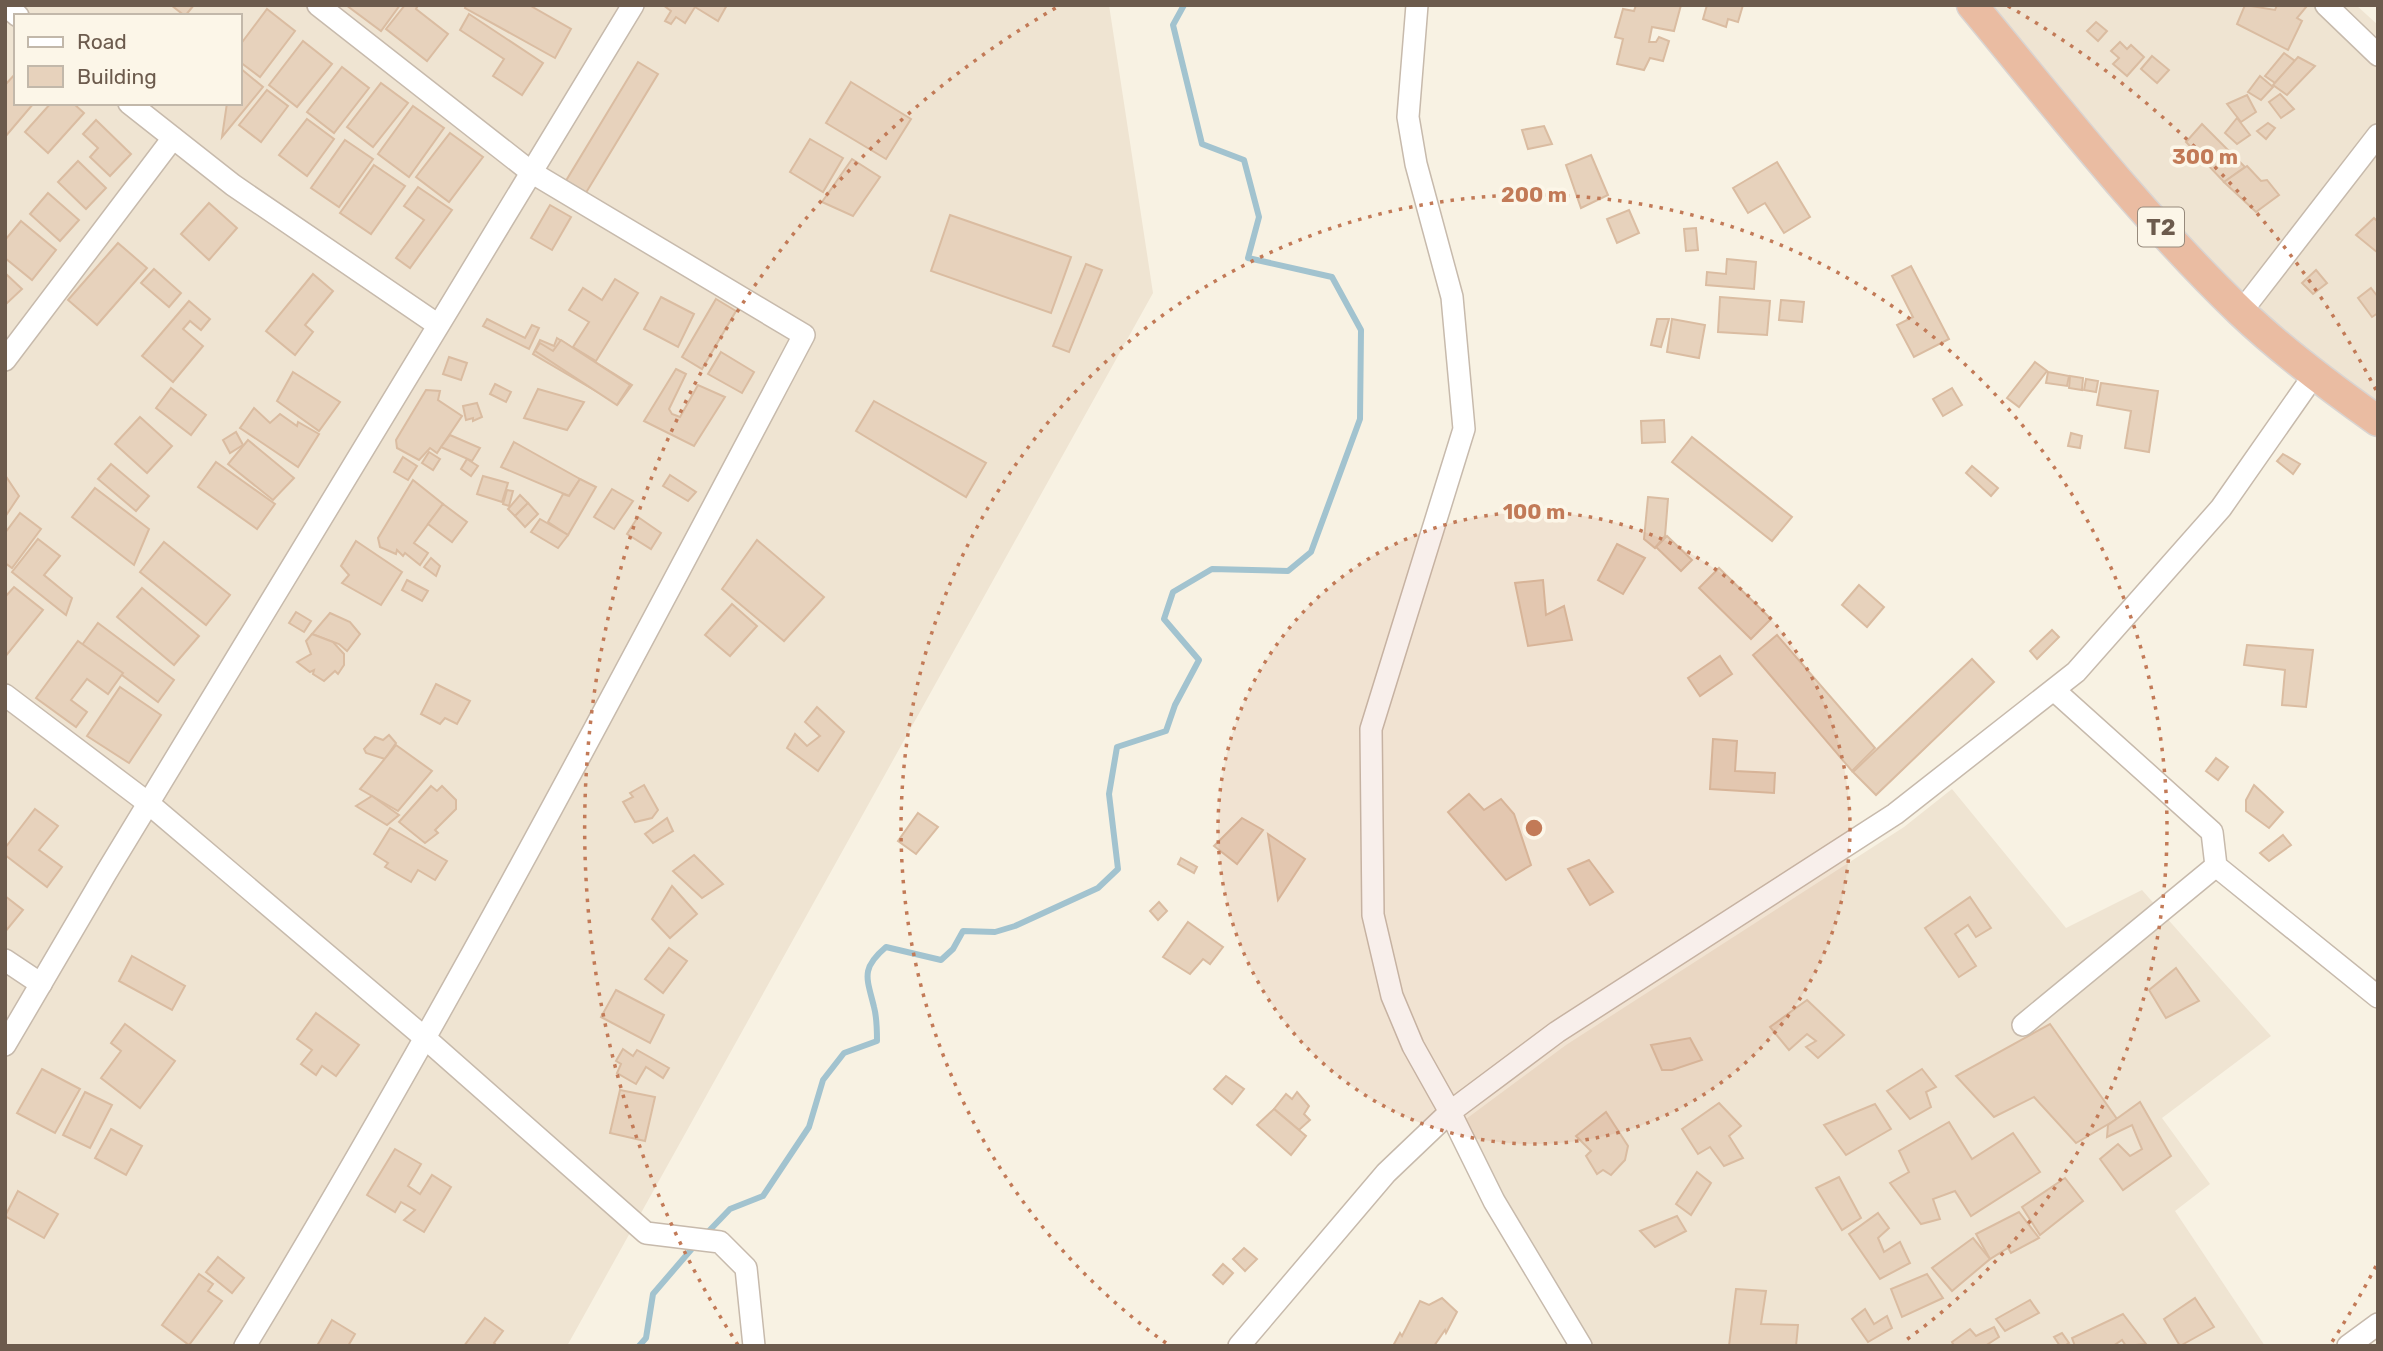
<svg xmlns="http://www.w3.org/2000/svg" width="2383" height="1351" font-family="Rubik,sans-serif">
  <style>
    .residential { fill: #efe4d2; fill-rule: evenodd }
    .lines { fill: none; stroke-linecap: round; stroke-linejoin: round }
    .stream { stroke: #a2c3cf; stroke-width: 6 }
    .building { fill: #e7d2bc; stroke: #dabca1; stroke-width: 2 }
    .minor-casing { stroke: #c7baac; stroke-width: 24 }
    .highway-casing { stroke: #d9d4d1; stroke-width: 33 }
    .minor { stroke: #fff; stroke-width: 21 }
    .highway { stroke: #eabca2; stroke-width: 30 }
    .ring { fill: none; stroke: #c27a57; stroke-width: 3.5; stroke-dasharray: 3.5 7 }
    .labels { text-anchor: middle; stroke-width: 7; stroke-linejoin: round; paint-order: stroke }
    .shield { fill: #fcf6e8; stroke: #978a7c; stroke-width: 2 }
    .shield-label { font-size: 23px; font-weight: bold; fill: #6c5b4d }
    .centre { fill: #c27a57; stroke: #fcf6e8; stroke-width: 3.5 }
    .ring-label { font-size: 21px; text-anchor: middle; font-weight: bold; fill: #c27a57; stroke: #fcf6e8; stroke-width: 7; stroke-linejoin: round; paint-order: stroke }
  </style>
  <rect width="100%" height="100%" fill="#f8f2e3"/>
  <g class="residential">
    <path d="M5,5H1109L1153,293L567,1346H5ZM16,16H240V103H16Z"/>
    <polygon points="1987,5 2356,5 2378,25 2378,407 2249,304 2128,176"/>
    <polygon points="1952,789 2066,928 2142,890 2271,1036 2162,1118 2210,1184 2175,1211 2265,1346 1594,1346 1504,1196 1466,1119 1566,1045 1904,827"/>
  </g>
  <g class="lines">
    <g class="stream">
      <path d="M706,1234L730,1209L763,1196L809,1127L823,1080L844,1053L877,1041C877,1030 877,1018 874,1007C867,978 860,969 886,947L941,960L953,949L963,931L995,932L1015,926L1098,888L1118,869L1109,794L1117,747L1166,731L1175,705L1199,660L1164,619L1173,592L1212,569L1288,571L1311,552L1360,419L1361,330L1332,277L1248,258L1259,217L1244,160L1202,144L1173,25L1184,5"/>
      <polyline points="639,1346 646,1338 653,1294 696,1244"/>
    </g>
  </g>
  <g class="building">
    <polygon points="171,5 194,5 185,16"/>
    <polygon points="346,5 400,5 381,31"/>
    <polygon points="405,5 418,5 416,9 448,34 427,61 386,29"/>
    <polygon points="466,5 529,5 571,29 555,58 465,8"/>
    <polygon points="663,5 727,5 718,21 695,7 685,23 676,17 671,24 665,21 671,11"/>
    <polygon points="1636,5 1681,5 1674,31 1652,27 1649,42 1656,42 1659,37 1669,41 1663,61 1650,58 1644,70 1617,64 1623,39 1615,37 1623,9 1634,11"/>
    <polygon points="1707,5 1743,5 1738,22 1728,19 1726,27 1703,19"/>
    <polygon points="2245,5 2275,10 2277,5 2307,6 2297,18 2302,21 2288,50 2237,24"/>
    <polygon points="267,9 295,31 260,77 240,62 240,45"/>
    <polygon points="469,14 543,63 522,95 493,76 504,59 460,30"/>
    <polygon points="2096,22 2107,31 2098,41 2087,31"/>
    <polygon points="303,41 332,64 297,107 269,85"/>
    <polygon points="2120,42 2127,49 2131,45 2144,57 2127,76 2113,64 2119,58 2111,51"/>
    <polygon points="2284,53 2295,61 2275,83 2265,76"/>
    <polygon points="2152,56 2169,70 2157,83 2141,69"/>
    <polygon points="2298,57 2315,66 2287,95 2273,85"/>
    <polygon points="638,62 658,74 584,196 564,184"/>
    <polygon points="342,67 369,88 334,133 307,112"/>
    <polygon points="240,68 263,87 222,137 227,103 240,103"/>
    <polygon points="16,73 16,103 34,103 5,137 5,85"/>
    <polygon points="2260,76 2273,87 2261,100 2248,92"/>
    <polygon points="851,82 911,119 886,159 826,123"/>
    <polygon points="381,83 408,103 373,147 347,127"/>
    <polygon points="267,90 288,106 261,142 239,125"/>
    <polygon points="2280,94 2294,109 2281,118 2269,102"/>
    <polygon points="2247,95 2256,112 2241,122 2227,104"/>
    <polygon points="51,103 73,103 84,113 48,153 25,132"/>
    <polygon points="413,106 444,128 409,177 378,154"/>
    <polygon points="2237,118 2250,135 2237,144 2225,133"/>
    <polygon points="307,119 334,139 307,176 279,155"/>
    <polygon points="96,120 131,154 110,176 90,157 98,148 83,134"/>
    <polygon points="2268,123 2275,128 2266,139 2257,131"/>
    <polygon points="2202,124 2245,167 2224,182 2186,142"/>
    <polygon points="1544,126 1552,144 1528,149 1522,130"/>
    <polygon points="450,133 483,157 449,202 416,177"/>
    <polygon points="810,139 843,158 823,192 790,172"/>
    <polygon points="345,140 373,159 339,207 311,188"/>
    <polygon points="1591,155 1608,195 1581,208 1566,165"/>
    <polygon points="852,159 880,177 853,216 822,202"/>
    <polygon points="78,161 106,188 86,209 58,182"/>
    <polygon points="1777,162 1810,217 1784,233 1765,203 1748,213 1733,188"/>
    <polygon points="374,165 405,186 371,234 340,213"/>
    <polygon points="2247,166 2261,181 2267,180 2279,195 2256,212 2224,182"/>
    <polygon points="418,187 452,210 410,268 396,258 424,220 404,206"/>
    <polygon points="48,193 79,220 60,241 30,214"/>
    <polygon points="209,203 237,228 209,260 181,234"/>
    <polygon points="550,205 571,217 552,250 531,238"/>
    <polygon points="1629,210 1639,233 1617,243 1607,219"/>
    <polygon points="950,215 1071,257 1051,313 931,271"/>
    <polygon points="2374,218 2378,222 2378,253 2356,235"/>
    <polygon points="21,221 56,250 32,280 5,258 5,240"/>
    <polygon points="1696,228 1698,250 1686,251 1684,229"/>
    <polygon points="118,243 147,268 97,325 68,300"/>
    <polygon points="1727,259 1756,262 1754,289 1706,285 1707,272 1726,274"/>
    <polygon points="1086,264 1102,270 1069,352 1053,346"/>
    <polygon points="1911,266 1949,339 1914,357 1897,325 1913,317 1892,276"/>
    <polygon points="154,269 181,293 169,307 141,283"/>
    <polygon points="2316,270 2327,283 2313,294 2302,283"/>
    <polygon points="5,273 22,289 5,305"/>
    <polygon points="313,274 333,291 305,325 313,332 295,355 266,331"/>
    <polygon points="615,279 638,293 596,361 573,347 589,322 569,310 583,288 602,300"/>
    <polygon points="2371,288 2378,297 2378,313 2372,317 2358,298"/>
    <polygon points="661,297 694,314 678,347 644,329"/>
    <polygon points="1720,297 1770,301 1767,335 1718,332"/>
    <polygon points="716,299 736,311 702,369 682,357"/>
    <polygon points="1781,300 1804,302 1802,322 1779,320"/>
    <polygon points="189,301 210,319 201,330 190,321 183,329 203,346 173,382 142,356"/>
    <polygon points="487,319 525,338 532,325 539,328 529,349 483,326"/>
    <polygon points="1657,319 1669,319 1661,347 1651,345"/>
    <polygon points="1672,319 1705,325 1699,358 1667,352"/>
    <polygon points="557,338 632,385 618,404 533,354 540,340 554,346"/>
    <polygon points="561,340 630,385 617,405 535,351 540,343 553,351"/>
    <polygon points="721,352 754,372 742,393 708,374"/>
    <polygon points="449,357 467,363 461,380 443,374"/>
    <polygon points="2035,362 2047,371 2019,407 2007,398"/>
    <polygon points="676,369 686,374 669,409 672,414 680,417 698,385 725,397 694,446 644,421"/>
    <polygon points="293,372 340,402 319,431 277,401"/>
    <polygon points="2048,372 2069,376 2067,386 2046,383"/>
    <polygon points="2070,376 2083,378 2082,390 2069,388"/>
    <polygon points="2086,379 2098,381 2096,392 2084,390"/>
    <polygon points="2101,383 2158,391 2149,452 2125,448 2131,411 2097,405"/>
    <polygon points="495,384 511,392 506,402 490,394"/>
    <polygon points="171,388 206,415 191,435 156,408"/>
    <polygon points="1952,388 1962,405 1943,416 1933,399"/>
    <polygon points="538,389 584,402 567,430 524,418"/>
    <polygon points="426,390 440,391 438,400 462,416 437,453 430,448 419,460 397,448 396,440"/>
    <polygon points="874,401 986,463 966,497 856,431"/>
    <polygon points="477,403 482,417 473,421 473,418 466,420 463,406"/>
    <polygon points="254,408 270,423 280,414 297,426 298,422 319,434 298,467 240,428"/>
    <polygon points="140,417 172,446 147,473 115,444"/>
    <polygon points="1664,420 1665,442 1642,443 1641,421"/>
    <polygon points="236,432 243,445 230,453 223,440"/>
    <polygon points="2071,433 2082,436 2080,448 2068,446"/>
    <polygon points="450,435 480,448 472,461 441,447"/>
    <polygon points="1692,437 1792,517 1772,541 1672,462"/>
    <polygon points="248,440 294,478 273,500 228,464"/>
    <polygon points="514,442 580,479 569,496 501,467"/>
    <polygon points="429,452 440,459 433,470 422,463"/>
    <polygon points="2283,454 2300,464 2293,474 2277,461"/>
    <polygon points="403,457 417,466 408,480 394,472"/>
    <polygon points="467,459 478,466 471,476 461,469"/>
    <polygon points="216,462 275,504 257,529 198,487"/>
    <polygon points="111,464 149,496 136,511 98,479"/>
    <polygon points="1972,466 1998,488 1991,496 1966,473"/>
    <polygon points="5,475 19,496 5,517"/>
    <polygon points="670,475 696,492 688,501 663,486"/>
    <polygon points="483,476 508,483 502,502 477,494"/>
    <polygon points="580,479 596,487 568,535 548,522 563,494 569,496"/>
    <polygon points="413,480 443,504 414,543 428,553 420,565 405,553 403,556 397,550 396,554 380,547 378,538"/>
    <polygon points="95,488 149,529 134,565 72,517"/>
    <polygon points="612,489 633,501 614,529 594,517"/>
    <polygon points="507,490 513,491 509,506 503,504"/>
    <polygon points="520,495 528,503 515,516 508,509"/>
    <polygon points="1648,497 1668,499 1665,536 1655,548 1644,539"/>
    <polygon points="528,503 538,514 525,527 515,516"/>
    <polygon points="443,504 467,522 452,542 428,524"/>
    <polygon points="20,513 41,529 12,568 5,563 5,533"/>
    <polygon points="638,517 661,533 651,549 627,534"/>
    <polygon points="540,519 568,535 558,548 531,532"/>
    <polygon points="1667,536 1692,560 1681,571 1656,547"/>
    <polygon points="38,539 60,556 44,575 72,598 66,615 12,572"/>
    <polygon points="757,540 824,597 784,641 722,589"/>
    <polygon points="356,541 402,572 381,605 342,583 349,575 341,566"/>
    <polygon points="164,542 230,595 206,625 140,572"/>
    <polygon points="1617,544 1645,558 1623,594 1598,580"/>
    <polygon points="431,558 440,566 436,576 424,567"/>
    <polygon points="1719,568 1771,619 1751,639 1699,588"/>
    <polygon points="407,580 428,591 422,601 402,590"/>
    <polygon points="1543,580 1546,615 1564,606 1572,640 1528,646 1515,583"/>
    <polygon points="1859,585 1884,607 1867,627 1842,605"/>
    <polygon points="14,587 43,610 5,657 5,597"/>
    <polygon points="142,588 199,636 174,665 117,617"/>
    <polygon points="732,604 757,626 730,656 705,635"/>
    <polygon points="296,612 311,621 304,632 289,623"/>
    <polygon points="330,613 350,622 360,634 347,651 339,644 312,634"/>
    <polygon points="98,623 174,680 158,702 82,645"/>
    <polygon points="2052,630 2059,637 2037,659 2030,651"/>
    <polygon points="312,634 333,642 344,654 344,665 338,674 335,671 324,681 313,674 314,670 310,672 297,662 311,654 306,641"/>
    <polygon points="1777,635 1875,748 1852,771 1753,655"/>
    <polygon points="78,641 123,673 108,694 87,679 71,700 87,712 76,727 36,698"/>
    <polygon points="2247,645 2313,650 2306,707 2282,705 2285,670 2244,665"/>
    <polygon points="1720,656 1732,674 1700,696 1688,678"/>
    <polygon points="1972,659 1994,682 1876,795 1853,772"/>
    <polygon points="436,684 470,701 457,724 445,718 440,724 421,714"/>
    <polygon points="120,687 161,715 129,763 87,736"/>
    <polygon points="817,707 844,732 818,771 787,748 795,734 807,746 820,736 805,722"/>
    <polygon points="389,735 396,743 385,759 366,753 364,749 375,737 383,740"/>
    <polygon points="1713,739 1737,741 1735,771 1775,773 1774,793 1710,789"/>
    <polygon points="396,745 432,771 398,811 360,789"/>
    <polygon points="2216,758 2228,767 2218,780 2206,771"/>
    <polygon points="644,785 658,810 652,818 635,822 623,802 633,797 630,793"/>
    <polygon points="2254,785 2283,812 2269,828 2246,811 2246,800"/>
    <polygon points="431,786 437,791 442,786 456,800 456,809 435,830 438,833 425,843 399,822"/>
    <polygon points="1469,794 1484,810 1501,799 1514,814 1531,865 1506,880 1448,812"/>
    <polygon points="372,796 399,815 387,825 356,806"/>
    <polygon points="35,809 58,826 39,850 62,867 47,887 5,855 5,848"/>
    <polygon points="918,813 938,827 916,854 898,841"/>
    <polygon points="667,818 673,831 653,843 645,834"/>
    <polygon points="1242,818 1263,830 1237,864 1214,846"/>
    <polygon points="390,828 447,861 435,880 418,870 411,882 385,867 388,863 374,854"/>
    <polygon points="1268,834 1305,859 1278,900"/>
    <polygon points="2283,835 2291,845 2269,861 2260,853"/>
    <polygon points="694,855 723,884 702,898 673,871"/>
    <polygon points="1181,858 1197,867 1194,873 1178,864"/>
    <polygon points="1589,860 1613,892 1590,905 1568,869"/>
    <polygon points="672,886 697,914 670,938 652,919"/>
    <polygon points="5,896 23,910 5,932"/>
    <polygon points="1970,897 1991,928 1976,937 1968,925 1955,934 1976,966 1959,977 1925,928"/>
    <polygon points="1159,902 1167,911 1158,920 1150,911"/>
    <polygon points="1188,922 1223,947 1210,964 1203,959 1190,974 1163,957"/>
    <polygon points="669,948 687,961 663,993 645,979"/>
    <polygon points="132,956 185,986 172,1010 119,981"/>
    <polygon points="2176,968 2199,1001 2166,1018 2149,990"/>
    <polygon points="616,990 664,1015 650,1043 601,1017"/>
    <polygon points="1807,1000 1844,1035 1818,1058 1806,1047 1816,1041 1807,1034 1789,1050 1770,1027"/>
    <polygon points="316,1013 359,1045 336,1076 322,1066 316,1075 301,1064 312,1050 297,1039"/>
    <polygon points="125,1024 175,1061 140,1108 101,1078 121,1051 111,1043"/>
    <polygon points="2050,1024 2117,1119 2076,1143 2034,1097 1994,1117 1956,1076"/>
    <polygon points="1690,1038 1702,1060 1672,1070 1662,1070 1651,1045"/>
    <polygon points="623,1049 633,1056 637,1050 669,1068 663,1078 646,1067 636,1084 617,1073 621,1064 616,1061"/>
    <polygon points="42,1069 80,1089 55,1133 17,1113"/>
    <polygon points="1922,1069 1936,1087 1926,1092 1931,1107 1910,1119 1887,1091"/>
    <polygon points="1226,1076 1244,1089 1232,1104 1214,1089"/>
    <polygon points="620,1090 655,1097 645,1141 610,1133"/>
    <polygon points="85,1092 112,1105 90,1148 63,1135"/>
    <polygon points="1297,1092 1309,1106 1304,1114 1310,1120 1299,1130 1274,1109 1286,1094 1292,1099"/>
    <polygon points="2140,1102 2171,1156 2123,1190 2100,1159 2118,1144 2130,1156 2142,1149 2132,1125 2107,1137 2108,1125"/>
    <polygon points="1719,1103 1741,1126 1729,1136 1743,1158 1724,1166 1710,1147 1698,1154 1682,1129"/>
    <polygon points="1875,1104 1891,1129 1846,1155 1824,1125"/>
    <polygon points="1274,1109 1306,1136 1291,1155 1257,1125"/>
    <polygon points="1606,1112 1628,1146 1625,1160 1611,1175 1603,1170 1597,1174 1586,1156 1591,1151 1576,1136"/>
    <polygon points="1949,1122 1972,1159 2013,1133 2040,1172 1971,1216 1955,1191 1933,1199 1940,1219 1921,1224 1890,1183 1909,1172 1899,1151"/>
    <polygon points="111,1129 142,1146 126,1175 95,1158"/>
    <polygon points="395,1149 421,1164 408,1186 420,1194 432,1175 451,1187 424,1232 404,1220 415,1210 401,1202 395,1212 367,1195"/>
    <polygon points="1697,1172 1711,1183 1691,1215 1676,1204"/>
    <polygon points="1839,1177 1861,1218 1842,1230 1816,1188"/>
    <polygon points="2065,1178 2083,1201 2040,1235 2022,1207"/>
    <polygon points="18,1191 58,1214 44,1238 5,1216"/>
    <polygon points="2019,1212 2039,1238 2011,1253 2008,1248 1990,1259 1976,1234"/>
    <polygon points="1878,1213 1889,1228 1878,1238 1884,1252 1900,1242 1910,1263 1880,1279 1849,1234"/>
    <polygon points="1677,1216 1686,1231 1655,1247 1640,1231"/>
    <polygon points="1973,1238 1990,1259 1952,1291 1932,1268"/>
    <polygon points="1244,1248 1257,1259 1245,1271 1233,1259"/>
    <polygon points="218,1257 244,1278 232,1293 206,1272"/>
    <polygon points="1223,1264 1233,1273 1223,1284 1213,1275"/>
    <polygon points="199,1274 213,1284 208,1291 222,1301 189,1345 162,1325"/>
    <polygon points="1927,1274 1943,1298 1902,1317 1891,1289"/>
    <polygon points="1736,1289 1766,1291 1761,1324 1798,1325 1796,1346 1729,1346"/>
    <polygon points="1442,1298 1457,1312 1446,1333 1445,1330 1434,1346 1393,1346 1400,1333 1402,1336 1420,1301 1429,1305"/>
    <polygon points="2195,1298 2214,1327 2180,1346 2164,1319"/>
    <polygon points="2030,1300 2039,1313 2005,1331 1996,1319"/>
    <polygon points="1865,1309 1874,1324 1887,1316 1892,1328 1868,1342 1852,1319"/>
    <polygon points="2123,1314 2146,1344 2126,1346 2122,1340 2113,1346 2075,1346 2072,1338"/>
    <polygon points="485,1318 503,1331 494,1343 497,1346 464,1346"/>
    <polygon points="332,1320 355,1334 348,1346 317,1346"/>
    <polygon points="1994,1327 1999,1337 1985,1346 1954,1346 1952,1342 1970,1329 1976,1336"/>
    <polygon points="2062,1333 2069,1343 2064,1346 2060,1346 2054,1337"/>
  </g>
  <g class="lines">
    <defs>
      <g id="minor">
        <polyline points="5,5 18,16"/>
        <polyline points="1417,5 1408,117 1416,164 1452,297 1464,429 1371,729 1373,915 1392,996 1413,1046 1450,1112 1557,1032 1895,814 2076,672 2221,508 2314,375"/>
        <polyline points="2326,5 2378,55"/>
        <polyline points="129,103 233,185 438,325"/>
        <polyline points="2241,312 2378,135"/>
        <polyline points="5,360 173,138"/>
        <polyline points="2054,690 2212,832 2216,866 2378,997"/>
        <polyline points="5,695 148,803 425,1038 646,1233 720,1242 746,1268 754,1346"/>
        <polyline points="5,960 41,984"/>
        <polyline points="2023,1025 2216,866"/>
        <polyline points="5,1045 106,873 633,5"/>
        <path d="M245,1346C445,1017 624,675 804,335L531,172L318,5"/>
        <polyline points="1239,1346 1386,1173 1450,1112 1494,1201 1581,1346"/>
        <polyline points="2348,1346 2378,1324"/>
      </g>
      <path id="highway" d="M1972,5C2059,110 2143,218 2241,312C2283,352 2330,387 2378,421"/>
    </defs>
    <use href="#minor" class="minor-casing"/>
    <use href="#highway" class="highway-casing"/>
    <use href="#minor" class="minor"/>
    <use href="#highway" class="highway"/>
  </g>
  <circle cx="1534" cy="828" r="316" fill="#c27a57" fill-opacity=".12"/>
  <g class="ring">
    <circle cx="1534" cy="828" r="316"/>
    <path d="M1166 1343A633 633 0 1 1 1902 1343"/>
    <path d="M2376 1266A949 949 0 0 1 2330 1345M738 1345A949 949 0 0 1 1059 6M2008 6A949 949 0 0 1 2376 390"/>
  </g>
  <g class="labels">
    <rect class="shield" x="2138" y="207.5" width="46" height="39" rx="5"/>
    <g class="shield-label">
      <text x="2161" y="235">T2</text>
    </g>
  </g>
  <circle cx="1534" cy="828" r="10" class="centre"/>
  <g class="ring-label">
    <text x="2205" y="164">300 m</text>
    <text x="1534" y="202">200 m</text>
    <text x="1534" y="519">100 m</text>
  </g>
  <rect width="2383" height="1351" fill="none" stroke="#6c5b4d" stroke-width="14"/>
  <rect x="14" y="14" width="228" height="91" fill="#fcf6e8" stroke="#c2b8aa" stroke-width="2"/>
  <rect x="28" y="37" width="35" height="10" fill="#ffffff" stroke="#c2b8aa" stroke-width="2"/>
  <text x="77" y="49" font-size="21" fill="#6c5b4d">Road</text>
  <rect x="28" y="66" width="35" height="21" fill="#e7d2bc" stroke="#c2b8aa" stroke-width="2"/>
  <text x="77" y="84" font-size="21" fill="#6c5b4d">Building</text>
</svg>
